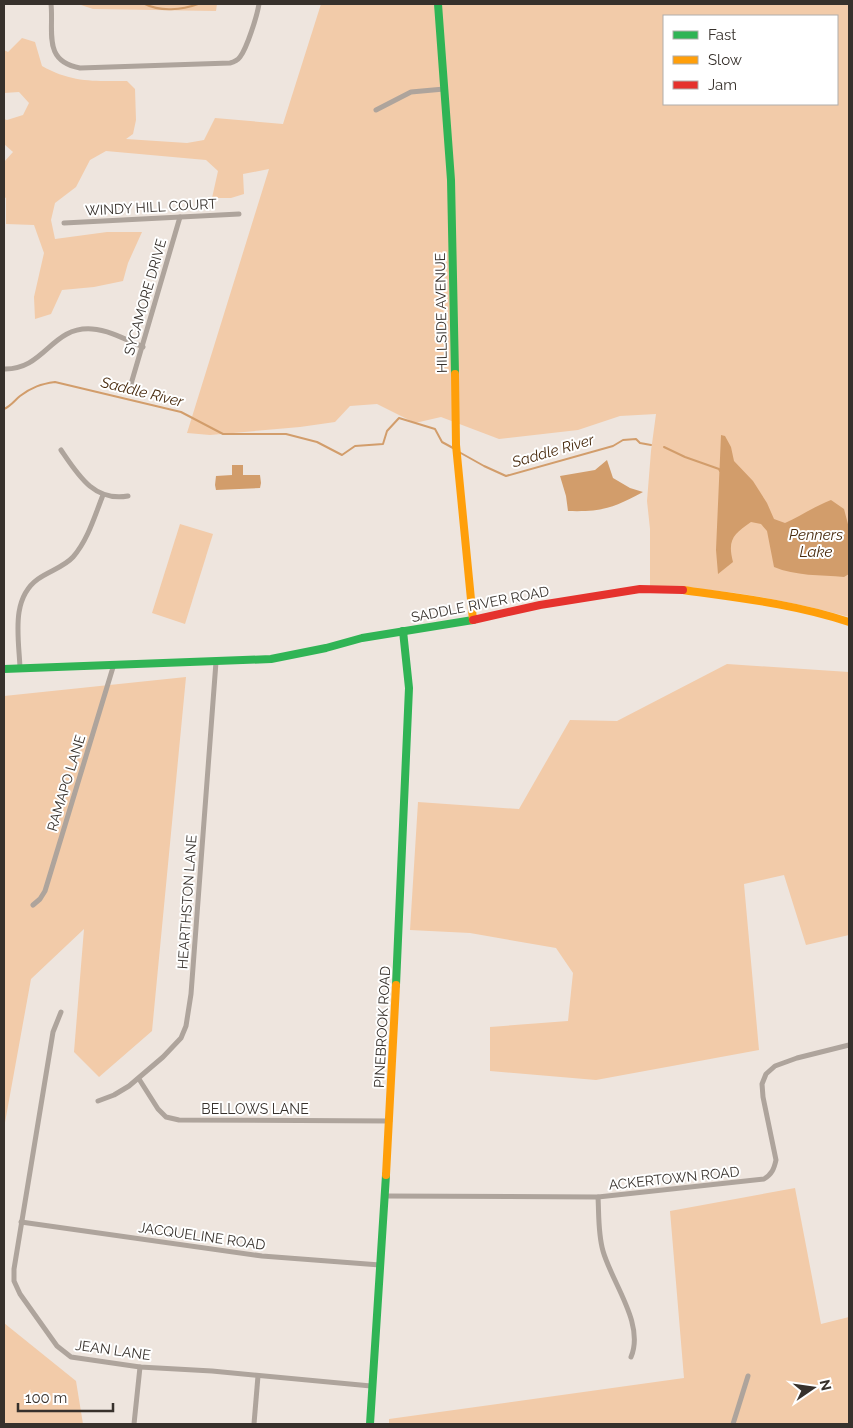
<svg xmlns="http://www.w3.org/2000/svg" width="853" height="1428" font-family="Raleway,sans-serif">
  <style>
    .green { fill: #f2cba9; fill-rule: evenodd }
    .water { fill: #d29d6b }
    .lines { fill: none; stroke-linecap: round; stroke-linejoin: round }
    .stream { stroke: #d29d6b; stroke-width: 2 }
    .street { stroke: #aea49c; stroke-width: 5 }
    .fast { stroke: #30b455; stroke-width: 8 }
    .slow { stroke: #ff9f0a; stroke-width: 8 }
    .jam { stroke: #e5322d; stroke-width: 8 }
    .labels { text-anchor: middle; stroke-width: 4; stroke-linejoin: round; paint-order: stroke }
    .street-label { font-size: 14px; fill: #37312c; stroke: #fff }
    .water-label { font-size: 15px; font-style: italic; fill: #482a0d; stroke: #fff }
  </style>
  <rect width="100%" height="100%" fill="#eee5de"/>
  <g class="green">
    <polygon points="78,4 217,4 216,11 93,9"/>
    <path d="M321,4H849V617C784,599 718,587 650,587V529L647,501L651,451L656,414L620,416L578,430L499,439L441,417L415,423L377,404L350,406L335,422L300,427L210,435L187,433L269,169L243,174L244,194L231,198H212L218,171L206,160L106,151L90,160L76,187L55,203L51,220L55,239L107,232H142L128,263L123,281L94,287L62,290L51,314L35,319L34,297L44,253L34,225L6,224V198L4,197V162L13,152L4,144V119L7,120L23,115L29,103L19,92L4,93V50L8,52L22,38L35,42L42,66C72,83 95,81 127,81L135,89L136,120L133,134L126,139L187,143L204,140L215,118L283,124ZM664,16H837V104H664Z"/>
    <polygon points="180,524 213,534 185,624 152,613"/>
    <polygon points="727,664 849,672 849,935 806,945 784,875 744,884 759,1050 596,1080 490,1071 490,1027 568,1021 573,973 556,948 470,933 410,930 418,802 519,809 570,720 617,721"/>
    <polygon points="186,677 152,1031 99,1077 74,1052 84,929 31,979 4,1128 4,696"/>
    <polygon points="795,1188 821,1324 849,1317 849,1424 389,1424 389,1419 684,1378 670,1211"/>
    <polygon points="4,1323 76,1381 83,1424 4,1424"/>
  </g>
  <g class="water">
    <path d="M721,435L725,436L731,447L734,461L753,481L767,503L774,519L785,523C801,516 815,506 831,500L844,509L849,528V574L844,577C821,575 795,576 774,567L767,531L761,524L751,522C734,534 727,539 733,562L718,574L716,550Z"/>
    <path d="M607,460L613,478L630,488L643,492C613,508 602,512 568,511L566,496L560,476L595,470Z"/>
    <polygon points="232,465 243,465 243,475 260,475 261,483 260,488 216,490 215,485 216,476 232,475"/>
  </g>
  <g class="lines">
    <g class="stream">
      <path d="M145,4C160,12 182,10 198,4"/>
      <path d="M4,409C11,406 15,400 20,396C32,387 41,384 55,382L181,412L223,434H286L317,442L342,455L355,446L383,444L387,431L399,418L435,429L442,442L453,448"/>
      <polyline points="664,447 685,457 719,469 720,471"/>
      <polyline points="459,452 484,466 506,476 613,446 623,440 636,439 640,443 651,445"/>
    </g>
    <g class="street">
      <path d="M51,4C54,31 42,61 80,68L230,63C234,62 237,61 240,57C247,48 257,16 259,4"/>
      <polyline points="376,110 411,92 444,89"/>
      <polyline points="64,223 239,214"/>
      <path d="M4,369C45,370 51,326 92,329C109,330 127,340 143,347"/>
      <polyline points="131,384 180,217"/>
      <path d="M61,450C78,475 94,502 128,496"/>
      <path d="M20,668C19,639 10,599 38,579C49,571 64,567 73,557C88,540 95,515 103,495"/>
      <polyline points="33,905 40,899 45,891 114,664"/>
      <polyline points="61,1012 53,1032 14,1269 14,1281 20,1294 57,1346 71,1357 140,1367 212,1371 371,1386"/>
      <polyline points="139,1079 158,1109 166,1117 179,1120 390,1121"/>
      <polyline points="98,1101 114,1095 129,1086 163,1057 181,1038 186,1026 191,994 216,662"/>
      <path d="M385,1196L598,1197L764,1179C772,1174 774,1169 776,1160L763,1097L762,1084L766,1074L775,1066L797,1058L849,1045"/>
      <path d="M598,1197C599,1215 598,1234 603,1251C612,1283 645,1324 631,1357"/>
      <polyline points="21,1222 262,1256 380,1265"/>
      <polyline points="134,1424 140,1367"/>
      <polyline points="254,1424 258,1376"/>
      <polyline points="733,1424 748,1376"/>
    </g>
    <g class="fast">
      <polyline points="438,4 451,180 455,374"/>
      <polyline points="4,669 271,659 326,648 362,638 473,620"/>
      <polyline points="396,985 409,688 403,631"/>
      <polyline points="370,1424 386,1175"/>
    </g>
    <g class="slow">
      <polyline points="455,374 456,445 473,620"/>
      <path d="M683,590C739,598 795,604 849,622"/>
      <polyline points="386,1175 396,985"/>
    </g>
    <polyline class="jam" points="473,620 540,605 640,589 683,590"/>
  </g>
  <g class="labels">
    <g class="street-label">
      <text transform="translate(151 207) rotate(-3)" y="5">WINDY HILL COURT</text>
      <text transform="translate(145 297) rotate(-74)" y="5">SYCAMORE DRIVE</text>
      <text transform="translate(441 313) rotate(-91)" y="5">HILLSIDE AVENUE</text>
      <text transform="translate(480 604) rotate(-11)" y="5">SADDLE RIVER ROAD</text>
      <text transform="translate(66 783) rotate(-73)" y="5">RAMAPO LANE</text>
      <text transform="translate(187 902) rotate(-86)" y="5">HEARTHSTON LANE</text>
      <text transform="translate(382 1027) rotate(-87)" y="5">PINEBROOK ROAD</text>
      <text x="255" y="1114">BELLOWS LANE</text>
      <text transform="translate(674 1178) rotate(-6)" y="5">ACKERTOWN ROAD</text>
      <text transform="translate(202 1236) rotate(8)" y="5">JACQUELINE ROAD</text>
      <text transform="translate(113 1350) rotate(8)" y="5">JEAN LANE</text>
    </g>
    <g class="water-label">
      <text transform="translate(142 392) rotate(14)" y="5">Saddle River</text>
      <text transform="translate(553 451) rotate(-16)" y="5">Saddle River</text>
      <text x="816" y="540">Penners<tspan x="816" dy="17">Lake</tspan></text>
    </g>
  </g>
  <rect width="853" height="1428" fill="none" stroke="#37312c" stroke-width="10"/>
  <rect x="663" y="15" width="175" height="90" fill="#ffffff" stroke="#afadab"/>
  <rect x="673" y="31" width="25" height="8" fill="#30b455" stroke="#afadab"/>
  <text x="708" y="40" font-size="15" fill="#37312c">Fast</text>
  <rect x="673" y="56" width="25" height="8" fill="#ff9f0a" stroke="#afadab"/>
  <text x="708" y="65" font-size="15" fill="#37312c">Slow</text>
  <rect x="673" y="81" width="25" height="8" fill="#e5322d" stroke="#afadab"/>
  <text x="708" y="90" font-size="15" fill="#37312c">Jam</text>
  <g transform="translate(813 1388) rotate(77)" stroke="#ffffff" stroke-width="4" paint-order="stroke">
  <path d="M0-4L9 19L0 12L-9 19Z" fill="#37312c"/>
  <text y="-8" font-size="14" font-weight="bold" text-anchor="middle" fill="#37312c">N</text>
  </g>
  <path d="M18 1403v8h95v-8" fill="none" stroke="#37312c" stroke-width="2.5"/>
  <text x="25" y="1403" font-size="15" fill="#37312c" stroke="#ffffff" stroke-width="4" paint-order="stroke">100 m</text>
</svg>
